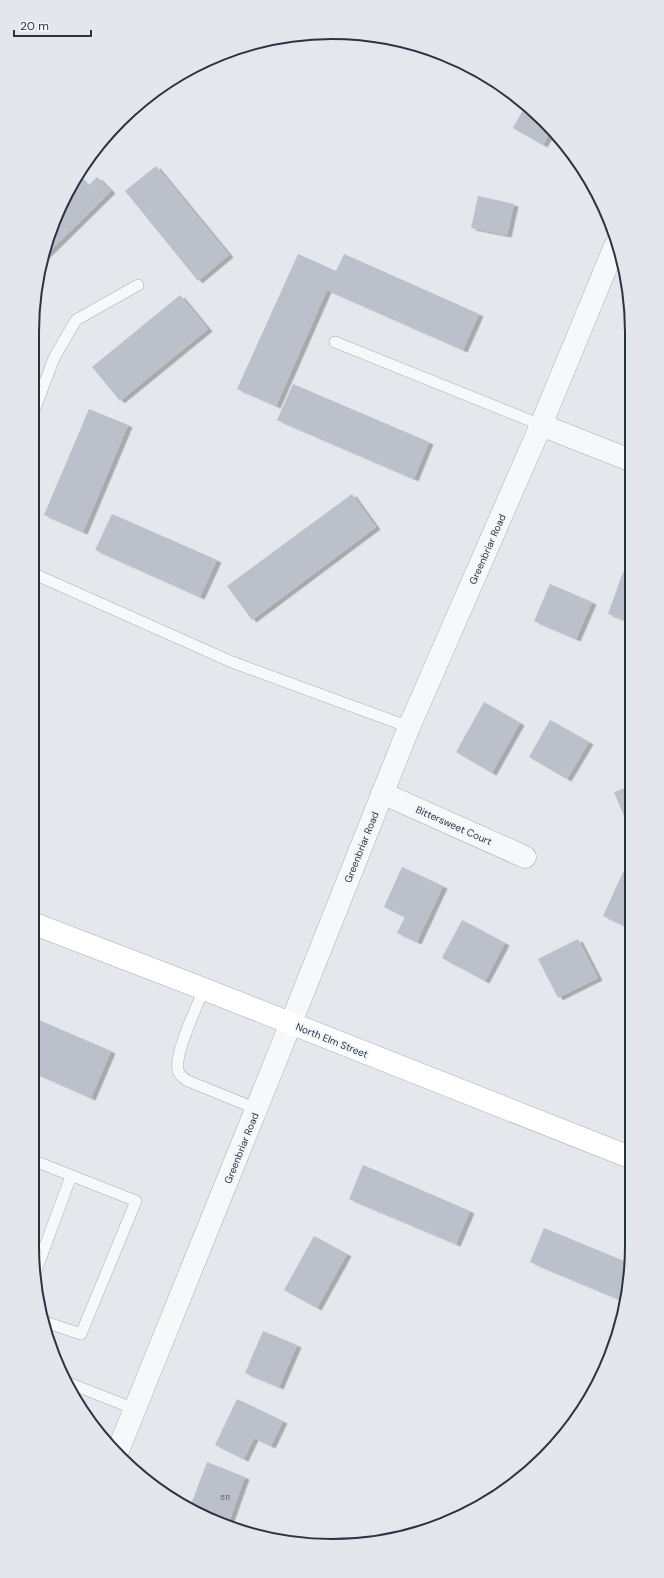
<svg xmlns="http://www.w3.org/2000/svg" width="664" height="1578" font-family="'DM Sans',sans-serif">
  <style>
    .building { fill: #bbc0ca; filter: url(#shadow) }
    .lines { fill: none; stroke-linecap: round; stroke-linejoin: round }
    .service-casing { stroke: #a9aeb7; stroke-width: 12 }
    .minor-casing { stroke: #a9aeb7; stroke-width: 23 }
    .secondary-casing { stroke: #a9aeb7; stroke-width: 23 }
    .service { stroke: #f7f8fa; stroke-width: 11 }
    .minor { stroke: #f7f8fa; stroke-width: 22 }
    .secondary { stroke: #fff; stroke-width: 22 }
    .labels { text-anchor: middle; stroke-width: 4; stroke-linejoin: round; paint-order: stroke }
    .number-label { font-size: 8px; fill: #4f5766 }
    .street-label { font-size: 10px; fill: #2b3445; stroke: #f4f6f9 }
    .rim { fill: none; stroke: #2b3445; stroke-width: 2 }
  </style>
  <defs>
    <filter id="shadow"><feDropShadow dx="4.5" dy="2.5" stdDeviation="0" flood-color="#0004"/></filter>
  </defs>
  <rect width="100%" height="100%" fill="#e4e7ec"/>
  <g class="building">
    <polygon points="525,106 552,129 543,145 513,128"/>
    <polygon points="156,166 229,255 198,281 125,191"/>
    <polygon points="77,175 88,186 97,177 111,191 44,257 48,236 72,182"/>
    <polygon points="478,196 514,204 507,235 471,228"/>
    <polygon points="298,254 336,271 344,254 479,314 463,350 327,290 276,406 237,389"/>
    <polygon points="180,295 208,329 120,401 92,367"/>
    <polygon points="629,320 630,330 630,334 625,331"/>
    <polygon points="293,384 429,442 414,479 277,420"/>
    <polygon points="89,409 128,425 83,532 44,515"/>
    <polygon points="352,494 376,527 252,620 227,586"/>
    <polygon points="112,514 217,560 200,597 95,550"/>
    <polygon points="623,572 630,575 630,622 608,614"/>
    <polygon points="550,584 592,602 576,639 534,621"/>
    <polygon points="484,702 520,723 492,773 456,752"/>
    <polygon points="550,720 589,742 567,779 529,757"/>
    <polygon points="631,786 631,833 614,792"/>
    <polygon points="402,867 443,886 417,942 397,933 405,917 384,907"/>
    <polygon points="623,872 631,875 631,929 603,916"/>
    <polygon points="462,920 505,943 485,981 442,958"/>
    <polygon points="578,939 598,978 558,998 538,959"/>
    <polygon points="32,1017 111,1051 91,1098 32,1072"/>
    <polygon points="363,1165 470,1211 456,1244 349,1199"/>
    <polygon points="544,1228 629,1263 623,1301 530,1262"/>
    <polygon points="314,1236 347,1254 317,1308 284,1290"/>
    <polygon points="263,1331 297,1345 279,1387 245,1373"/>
    <polygon points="237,1399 283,1421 271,1446 254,1438 244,1459 215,1445"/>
    <polygon points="207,1462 245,1477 229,1522 190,1507"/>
  </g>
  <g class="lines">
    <defs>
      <g id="service">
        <polyline points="335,342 541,425"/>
        <polyline points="32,416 54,358 76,320 138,285"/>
        <polyline points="32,573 232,662 409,727"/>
        <path d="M204,989C197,1006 174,1054 178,1070C179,1075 183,1078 188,1081L257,1109"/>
        <polyline points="32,1160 136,1201 81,1334 45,1322"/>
        <polyline points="36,1271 71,1176"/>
        <polyline points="66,1382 135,1409"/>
      </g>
      <g id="minor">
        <polyline points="541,425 630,460"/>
        <polyline points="382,793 525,857"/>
        <polyline points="117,1453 291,1023 409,727 541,425 615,246"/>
      </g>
      <polyline id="secondary" points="32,923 204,989 632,1158"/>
    </defs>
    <use href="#service" class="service-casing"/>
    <use href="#minor" class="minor-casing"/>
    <use href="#secondary" class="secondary-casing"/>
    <use href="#service" class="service"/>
    <use href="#minor" class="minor"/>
    <use href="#secondary" class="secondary"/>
  </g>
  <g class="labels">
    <g class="number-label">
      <text x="225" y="1500">511</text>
    </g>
    <g class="street-label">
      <text transform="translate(487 549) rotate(-66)" y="4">Greenbriar Road</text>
      <text transform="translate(454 825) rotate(24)" y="4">Bittersweet Court</text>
      <text transform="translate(361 847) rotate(-68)" y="4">Greenbriar Road</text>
      <text transform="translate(332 1040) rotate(22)" y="4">North Elm Street</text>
      <text transform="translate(241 1148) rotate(-68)" y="4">Greenbriar Road</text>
    </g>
  </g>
  <path d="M0 0H664V1578H0ZM332 39H332A293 293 0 0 1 625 332V1246A293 293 0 0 1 332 1539H332A293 293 0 0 1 39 1246V332A293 293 0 0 1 332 39Z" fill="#e4e6eb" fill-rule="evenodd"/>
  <path class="rim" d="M332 39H332A293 293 0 0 1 625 332V1246A293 293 0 0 1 332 1539H332A293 293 0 0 1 39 1246V332A293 293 0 0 1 332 39Z"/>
  <path d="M14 30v6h77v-6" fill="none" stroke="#2b3445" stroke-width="2"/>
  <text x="20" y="30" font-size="12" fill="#2b3445" stroke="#f4f6f9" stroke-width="3" paint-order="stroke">20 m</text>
</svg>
